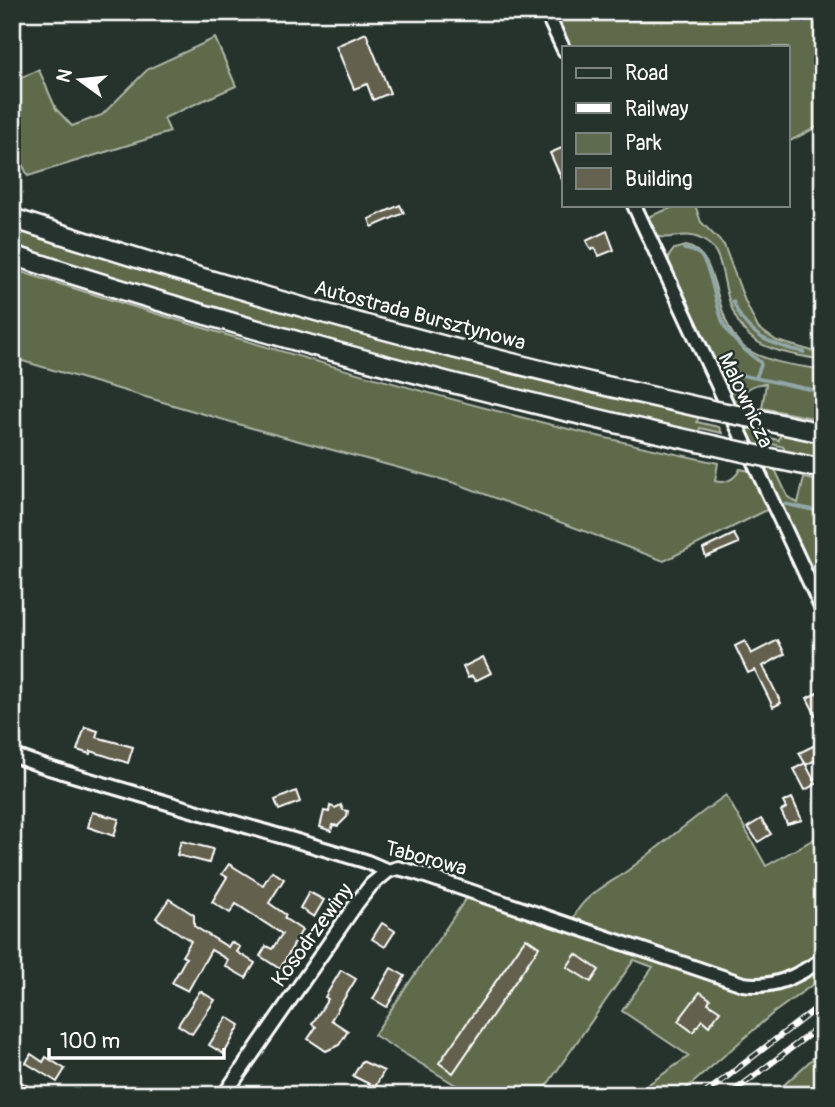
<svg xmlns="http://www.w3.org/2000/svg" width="835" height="1107" font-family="Pangolin,sans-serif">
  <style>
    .green { fill: #5e6b4c; stroke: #aeb5a6; stroke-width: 2 }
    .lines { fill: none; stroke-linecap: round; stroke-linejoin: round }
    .stream { stroke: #92a7a8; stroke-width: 3.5 }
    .building { fill: #64614e; stroke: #fff; stroke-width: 2 }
    .minor-casing { stroke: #fff; stroke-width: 18 }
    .highway-casing { stroke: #fff; stroke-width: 23 }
    .minor { stroke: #26332d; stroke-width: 12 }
    .highway { stroke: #26332d; stroke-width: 18 }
    .rail-casing { stroke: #fff; stroke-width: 6 }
    .rail { stroke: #26332d; stroke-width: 3.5; stroke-dasharray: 10; stroke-linecap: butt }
    .highway-bridge-casing { stroke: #fff; stroke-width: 23; stroke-linecap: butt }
    .highway-bridge { stroke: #26332d; stroke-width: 18 }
    .labels { text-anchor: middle; stroke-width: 5; stroke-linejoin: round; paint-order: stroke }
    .street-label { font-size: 21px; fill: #fff; stroke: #26332d }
  </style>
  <rect width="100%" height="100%" fill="#26332d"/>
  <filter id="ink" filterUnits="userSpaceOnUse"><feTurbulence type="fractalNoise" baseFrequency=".0143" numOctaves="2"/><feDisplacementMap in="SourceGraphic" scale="14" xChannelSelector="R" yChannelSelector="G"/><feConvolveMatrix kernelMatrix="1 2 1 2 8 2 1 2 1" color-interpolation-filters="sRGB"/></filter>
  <g filter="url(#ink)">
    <g class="green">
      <polygon points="553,12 823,12 823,124 788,142 788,47 569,47"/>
      <polygon points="215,38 236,86 164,118 170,132 28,176 12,142 12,81 39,70 56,109 72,126 102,115 148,69"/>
      <path d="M679,205H695L701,222L724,245L745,301L758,328L777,341L823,354V360C758,349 736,344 723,275C720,262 718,250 706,242C686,228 673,242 654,236L648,220L650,216Z"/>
      <polygon points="12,226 699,415 697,422 719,427 722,433 700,428 698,436 417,368 181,301 12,247"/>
      <path d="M685,246C722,251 711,322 745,348C769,364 796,365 823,370V420L762,408L766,384C756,383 744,388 742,399L788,497L798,503L804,478L823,482V598L668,264L669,256L674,249Z"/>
      <path d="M12,269C245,342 479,413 718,463L715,481C726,484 735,479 740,469L750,471L769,509L664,561L455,483L262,431L12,358Z"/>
      <polygon points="781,432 823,440 823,462 783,454 784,447 767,443 764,437 779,440"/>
      <path d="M726,795L766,866L823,834V955L779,979H747L576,922L574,917C583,894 613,883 631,868C663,844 693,818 726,795Z"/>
      <path d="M467,897L753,992C781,993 800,979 823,965V977L772,1014L679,1095H633L689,1056L622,1011L653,967L634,960L540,1095H472L374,1035Z"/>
      <polygon points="823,1049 823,1095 773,1095"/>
    </g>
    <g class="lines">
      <g class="stream">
        <path d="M684,249C690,250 695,251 700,255C711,266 716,310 725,327C734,342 747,352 760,362L761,365L756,378"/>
        <path d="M733,301C745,335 772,346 804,352"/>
        <polyline points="717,359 724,359 736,374 823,392"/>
        <polyline points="785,504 823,512"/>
        <polyline points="815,1069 823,1067"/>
      </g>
    </g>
    <g class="building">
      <polygon points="366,33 390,93 373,100 367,84 354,89 336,46"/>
      <polygon points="564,147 564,184 550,153"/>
      <polygon points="400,205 404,213 372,227 369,219"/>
      <polygon points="607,231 614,250 599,256 595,248 591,250 586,241"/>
      <polygon points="734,534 739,543 706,557 703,549"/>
      <polygon points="778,640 785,654 763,666 781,703 773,707 755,670 748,673 735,646 745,641 751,654"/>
      <polygon points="483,657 491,673 475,681 472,676 468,678 463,667"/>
      <polygon points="823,690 823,713 816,716 807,698"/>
      <polygon points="85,727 98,731 96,737 133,747 128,763 91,751 90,754 77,750"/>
      <polygon points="823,741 823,756 806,765 799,753"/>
      <polygon points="805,763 816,784 805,790 794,769"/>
      <polygon points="296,791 300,802 279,810 275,800"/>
      <polygon points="792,798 802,820 787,824 781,811 786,808 783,802"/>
      <polygon points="341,805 343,810 348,811 347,817 338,826 333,825 331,831 320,827 324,811 329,812 330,806 335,808"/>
      <polygon points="92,812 119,819 114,836 88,827"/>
      <polygon points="761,819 771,834 758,842 748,827"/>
      <polygon points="181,841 213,849 209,863 177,855"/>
      <polygon points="229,864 263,885 272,871 284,879 269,903 286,915 284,918 302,930 280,969 260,956 266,946 272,949 282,934 236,904 230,913 212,902 227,877 222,874"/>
      <polygon points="309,892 324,900 314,917 300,908"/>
      <polygon points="169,899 194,915 194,926 228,947 231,942 240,947 237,952 255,963 246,978 225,966 228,960 211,950 188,991 172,983 186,958 182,956 191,941 156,918"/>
      <polygon points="382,923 395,931 385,947 372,939"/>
      <polygon points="526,938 539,947 453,1073 439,1063"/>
      <polygon points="576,954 599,970 591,982 567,967"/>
      <polygon points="391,968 405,976 387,1007 373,999"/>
      <polygon points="341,970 356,979 331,1020 348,1031 339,1045 326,1051 308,1039 316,1027 312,1024 328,999 325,997"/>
      <polygon points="200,991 215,1000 192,1034 178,1025"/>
      <polygon points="700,992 710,999 708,1003 720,1011 709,1026 702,1020 693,1032 678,1021"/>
      <polygon points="227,1017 240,1025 224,1054 209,1045"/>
      <polygon points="31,1054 43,1062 46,1057 65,1069 57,1082 26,1063"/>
      <polygon points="362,1061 384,1071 375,1087 353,1076"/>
    </g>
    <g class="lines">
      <defs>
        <g id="minor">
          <polyline points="546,12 564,50"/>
          <polyline points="634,205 823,611"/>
          <path d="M12,755L49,768L365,861L388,871L398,868L417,873L743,984C775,989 797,976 823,959"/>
          <polyline points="12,1086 27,1095"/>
          <polyline points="224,1095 357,903 371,885 388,871"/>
        </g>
        <g id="highway">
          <path d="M12,218C242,294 475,358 712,410"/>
          <path d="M12,255C249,332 488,396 730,449"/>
          <polyline points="752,418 823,433"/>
          <polyline points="770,458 823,469"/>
        </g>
      </defs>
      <use href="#minor" class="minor-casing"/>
      <use href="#highway" class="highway-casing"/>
      <use href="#minor" class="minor"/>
      <use href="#highway" class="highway"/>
      <defs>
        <g id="rail">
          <polyline points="703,1095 823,1003"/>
          <polyline points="729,1095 823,1024"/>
        </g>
      </defs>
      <use href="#rail" class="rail-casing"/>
      <use href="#rail" class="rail"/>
      <defs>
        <g id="highway-bridge">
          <polyline points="712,410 752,418"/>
          <polyline points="730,449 770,458"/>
        </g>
      </defs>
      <use href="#highway-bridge" class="highway-bridge-casing"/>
      <use href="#highway-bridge" class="highway-bridge"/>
    </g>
  </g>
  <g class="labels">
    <g class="street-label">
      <text transform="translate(420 315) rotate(15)" y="7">Autostrada Bursztynowa</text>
      <text transform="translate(746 400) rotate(65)" y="7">Malownicza</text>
      <text transform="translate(426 858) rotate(15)" y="7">Taborowa</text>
      <text transform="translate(312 935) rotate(-54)" y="7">Kosodrzewiny</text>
    </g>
  </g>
  <rect width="835" height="1107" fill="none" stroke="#26332d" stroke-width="42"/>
  <rect x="21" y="21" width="793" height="1065" fill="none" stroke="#fff" stroke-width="2.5" filter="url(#ink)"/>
  <rect x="562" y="46" width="228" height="161" fill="#26332d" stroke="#7d8581" stroke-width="2"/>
  <rect x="576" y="68" width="35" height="10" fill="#26332d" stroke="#7d8581" stroke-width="2"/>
  <text x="625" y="80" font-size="21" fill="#ffffff">Road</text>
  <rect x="576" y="103" width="35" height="10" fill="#ffffff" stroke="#7d8581" stroke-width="2"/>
  <text x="625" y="116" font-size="21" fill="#ffffff">Railway</text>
  <rect x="576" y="133" width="35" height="21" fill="#5e6b4c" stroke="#7d8581" stroke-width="2"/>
  <text x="625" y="150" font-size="21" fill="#ffffff">Park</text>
  <rect x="576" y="168" width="35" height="21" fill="#64614e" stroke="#7d8581" stroke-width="2"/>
  <text x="625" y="186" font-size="21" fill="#ffffff">Building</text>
  <g transform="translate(80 80) rotate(285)" stroke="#26332d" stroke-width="5" paint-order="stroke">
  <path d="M0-5L12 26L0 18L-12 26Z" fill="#ffffff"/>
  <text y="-10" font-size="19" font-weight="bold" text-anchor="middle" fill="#ffffff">N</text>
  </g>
  <path d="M49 1048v10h175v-10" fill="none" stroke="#ffffff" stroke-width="3.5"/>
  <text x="60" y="1048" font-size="21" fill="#ffffff" stroke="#26332d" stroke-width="5" paint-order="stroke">100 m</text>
</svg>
